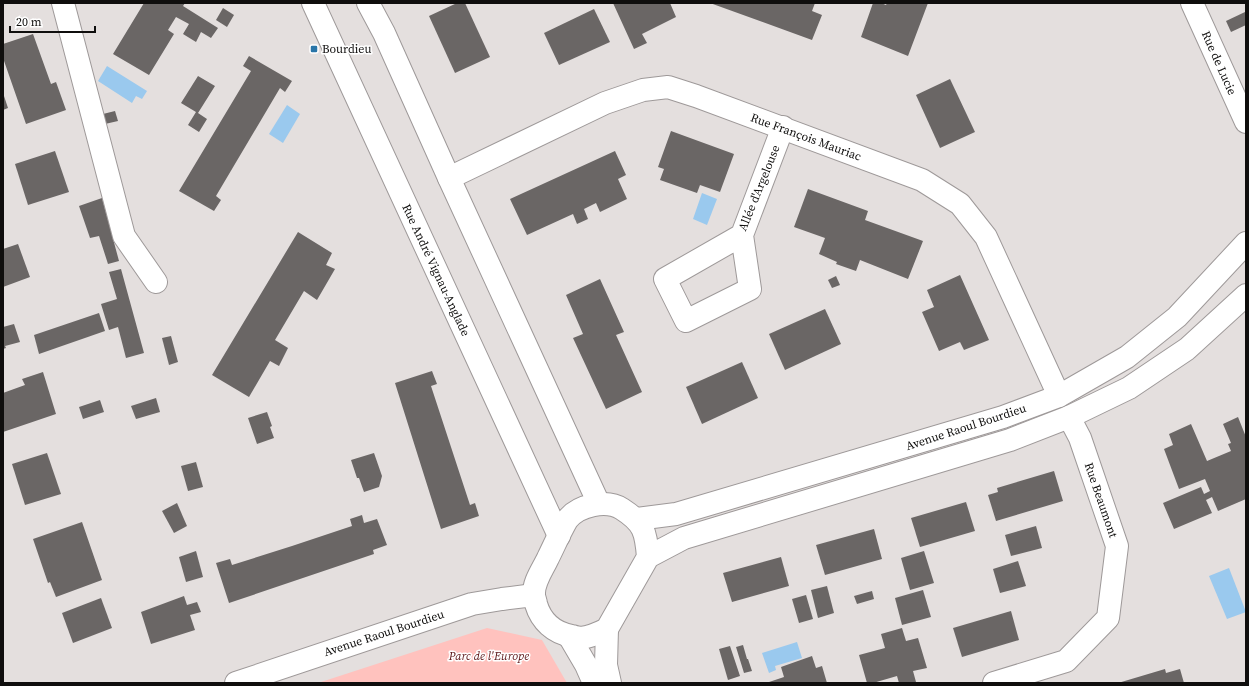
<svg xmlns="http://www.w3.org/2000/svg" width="1249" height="686" font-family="'Source Serif 4',serif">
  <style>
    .green { fill: #ffc2be }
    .water { fill: #9ac9ee }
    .building { fill: #6a6665 }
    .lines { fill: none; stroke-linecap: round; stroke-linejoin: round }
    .minor-casing { stroke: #9e9999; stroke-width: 24 }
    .tertiary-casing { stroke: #9e9999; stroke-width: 24 }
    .minor { stroke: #fff; stroke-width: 22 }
    .tertiary { stroke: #fff; stroke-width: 22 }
    .poi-dot { fill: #2975a8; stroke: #fff; stroke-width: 1.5 }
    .labels { text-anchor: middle; stroke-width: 3; stroke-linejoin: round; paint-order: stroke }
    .poi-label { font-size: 12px; fill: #0f0e0d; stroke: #fff; text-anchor: start }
    .street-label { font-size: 12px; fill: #0f0e0d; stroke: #fff }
    .park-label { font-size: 12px; font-style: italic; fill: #5e181a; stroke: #fff }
  </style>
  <rect width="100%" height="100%" fill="#e4dfde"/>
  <polygon class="green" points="487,628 542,640 567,683 318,683"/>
  <g class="water">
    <polygon points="107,66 147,91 142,99 136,96 132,103 98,81"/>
    <polygon points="287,105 300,114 283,143 269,134"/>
    <polygon points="702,193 717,199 707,225 693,219"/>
    <polygon points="1229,568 1246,612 1227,619 1209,576"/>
    <polygon points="797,642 802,658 775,666 776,670 769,673 762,653"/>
  </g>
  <g class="building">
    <polygon points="144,3 185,3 183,6 218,28 211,38 201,32 196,42 183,34 189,24 176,17 168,30 174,34 149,75 113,54"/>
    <polygon points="457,3 465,3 490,57 455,73 429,16"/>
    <polygon points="613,3 670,3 676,17 642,34 647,43 634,49"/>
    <polygon points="710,3 815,3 812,11 822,15 812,40"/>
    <polygon points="873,3 881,3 886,5 887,3 928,3 908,56 861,37"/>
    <polygon points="223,8 234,15 227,27 216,20"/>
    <polygon points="594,9 610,42 559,65 544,33"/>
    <polygon points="1245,12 1246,15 1246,25 1231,32 1226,21"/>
    <polygon points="33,34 51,84 56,82 66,110 26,124 3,58 3,44"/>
    <polygon points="249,56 292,81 285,92 280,88 216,196 221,200 214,211 179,191 251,71 243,66"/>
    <polygon points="198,76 215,86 198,113 207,119 199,132 188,125 196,112 181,103"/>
    <polygon points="950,79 975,132 940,148 916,95"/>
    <polygon points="3,93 8,108 3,110"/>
    <polygon points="115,111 118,121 105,124 103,114"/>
    <polygon points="671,131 734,154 720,192 700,185 697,193 660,180 664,169 658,167"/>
    <polygon points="55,151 69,192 28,205 15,164"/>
    <polygon points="615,151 626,175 618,179 627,199 600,212 596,203 584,209 588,219 577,224 573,214 527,235 510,199"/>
    <polygon points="808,189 868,211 865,220 923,241 908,279 860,260 856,271 836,264 837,262 819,254 825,238 794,227"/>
    <polygon points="102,198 119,261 108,264 99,236 90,238 79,206"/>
    <polygon points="298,232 332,253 326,265 335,269 317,300 304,291 275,340 288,348 279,366 270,361 249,397 212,375"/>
    <polygon points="18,244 30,277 3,287 3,249"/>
    <polygon points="121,269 144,353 126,358 118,327 109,330 101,304 117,299 109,272"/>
    <polygon points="960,275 989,340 964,350 960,342 939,351 922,312 934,307 927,290"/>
    <polygon points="836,276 840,285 832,288 828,280"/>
    <polygon points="600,279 624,332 616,335 642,392 606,409 573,338 583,334 566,295"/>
    <polygon points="825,309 841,344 785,370 769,334"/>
    <polygon points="99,313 105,331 39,354 34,335"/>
    <polygon points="14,324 20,342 5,346 6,348 3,349 3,327"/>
    <polygon points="171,336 178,362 169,365 162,338"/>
    <polygon points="742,362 758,398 702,424 686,387"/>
    <polygon points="432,371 437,384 431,386 470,505 475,503 479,516 441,529 395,383"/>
    <polygon points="43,372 56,414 3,432 3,393 25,385 22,379"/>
    <polygon points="156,398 160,412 136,419 131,406"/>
    <polygon points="100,400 104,412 83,419 79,407"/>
    <polygon points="267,412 272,426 270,427 274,438 257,444 248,418"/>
    <polygon points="1238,417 1246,437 1246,499 1218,511 1212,497 1206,500 1212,513 1174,529 1163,503 1201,487 1204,494 1210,491 1205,479 1179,489 1164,449 1173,445 1169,434 1191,424 1207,461 1231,451 1228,444 1231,443 1223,424"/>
    <polygon points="47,453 61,494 25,505 12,464"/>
    <polygon points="374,453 382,476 379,487 364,492 359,478 357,478 351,460"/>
    <polygon points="196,462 203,487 188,491 181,466"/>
    <polygon points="1054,471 1063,501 996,521 988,495 998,492 997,488"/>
    <polygon points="966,502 975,531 920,547 911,518"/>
    <polygon points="177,503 187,526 174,533 162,511"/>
    <polygon points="362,515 364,523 377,519 387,545 373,550 374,554 229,603 216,563 230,559 232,565 292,546 352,526 350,519"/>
    <polygon points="82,522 102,580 56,597 50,582 48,583 33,539"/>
    <polygon points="1036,526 1042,548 1011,556 1005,535"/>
    <polygon points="874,529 882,559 825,575 816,545"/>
    <polygon points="196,551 203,577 186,582 179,557"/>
    <polygon points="924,551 934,583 910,590 901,558"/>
    <polygon points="781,557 789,586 732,602 723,573"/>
    <polygon points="1018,561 1026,586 1000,593 993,569"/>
    <polygon points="827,586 834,613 818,618 811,590"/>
    <polygon points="923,590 931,617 902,625 895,598"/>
    <polygon points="872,591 874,599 857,604 854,596"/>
    <polygon points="806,595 813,619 799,623 792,599"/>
    <polygon points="184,596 187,605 197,602 201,612 190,615 195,630 151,644 141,612"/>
    <polygon points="101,598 112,628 73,643 62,613"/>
    <polygon points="1011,611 1019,640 962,657 953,628"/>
    <polygon points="902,628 906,641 918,638 927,668 913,671 916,682 911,683 899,683 897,676 873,683 867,683 859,655 885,648 881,634"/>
    <polygon points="743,645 747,659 748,659 752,671 744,673 736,647"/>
    <polygon points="730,646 740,676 728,680 719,649"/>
    <polygon points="812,656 816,668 822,666 827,683 766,683 784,677 781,667"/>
    <polygon points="1165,669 1166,673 1180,669 1184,683 1118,683"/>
  </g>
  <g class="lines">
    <defs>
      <g id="minor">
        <polyline points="63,3 124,236 156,282"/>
        <polyline points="1192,3 1246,122"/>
        <polyline points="449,178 605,103 643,90 668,87 696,96 922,180 960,204 986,237 1059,396"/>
        <polyline points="742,235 750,289 686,321 665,279 742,235 783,127"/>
        <polyline points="994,683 1066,661 1108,618 1117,546 1080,438 1069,417"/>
      </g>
      <g id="tertiary">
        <polyline points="313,3 559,536"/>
        <polyline points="368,3 384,33 449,178 599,504"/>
        <polyline points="637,519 676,514 1003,417 1059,396 1127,357 1177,317 1246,243"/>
        <path d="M648,557C646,532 644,523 622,509C607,499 578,505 567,520C560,532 554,546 548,558C543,569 533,582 534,595C534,598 536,601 536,604C541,621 554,633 572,636C575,637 578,638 581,638C590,637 599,633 607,629L648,557L684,538L1010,440L1069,417L1129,388L1187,349L1246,295"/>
        <polyline points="607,629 606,665 610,683"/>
        <polyline points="569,636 586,665 594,683"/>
        <polyline points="236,683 472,604 502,599 534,595"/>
      </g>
    </defs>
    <use href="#minor" class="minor-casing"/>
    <use href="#tertiary" class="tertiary-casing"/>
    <use href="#minor" class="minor"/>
    <use href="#tertiary" class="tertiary"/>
  </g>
  <rect class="poi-dot" x="310" y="45" width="8" height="8" rx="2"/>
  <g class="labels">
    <g class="poi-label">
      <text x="322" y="53">Bourdieu</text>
    </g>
    <g class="street-label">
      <text transform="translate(1219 63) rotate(66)" y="4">Rue de Lucie</text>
      <text transform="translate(806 137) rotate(20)" y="4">Rue François Mauriac</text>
      <text transform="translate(759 188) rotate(-68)" y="4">Allée d'Argelouse</text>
      <text transform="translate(436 270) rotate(65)" y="4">Rue André Vignau-Anglade</text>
      <text transform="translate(966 427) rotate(-18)" y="4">Avenue Raoul Bourdieu</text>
      <text transform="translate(1101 500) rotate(71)" y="4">Rue Beaumont</text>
      <text transform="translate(384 633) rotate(-18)" y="4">Avenue Raoul Bourdieu</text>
    </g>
    <g class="park-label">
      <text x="489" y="660">Parc de l'Europe</text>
    </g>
  </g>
  <rect width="1249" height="686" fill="none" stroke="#0f0e0d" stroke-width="8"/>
  <path d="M10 26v6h85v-6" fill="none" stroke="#0f0e0d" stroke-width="2"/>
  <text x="16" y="26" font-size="12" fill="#0f0e0d" stroke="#ffffff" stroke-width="3" paint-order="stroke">20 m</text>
</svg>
